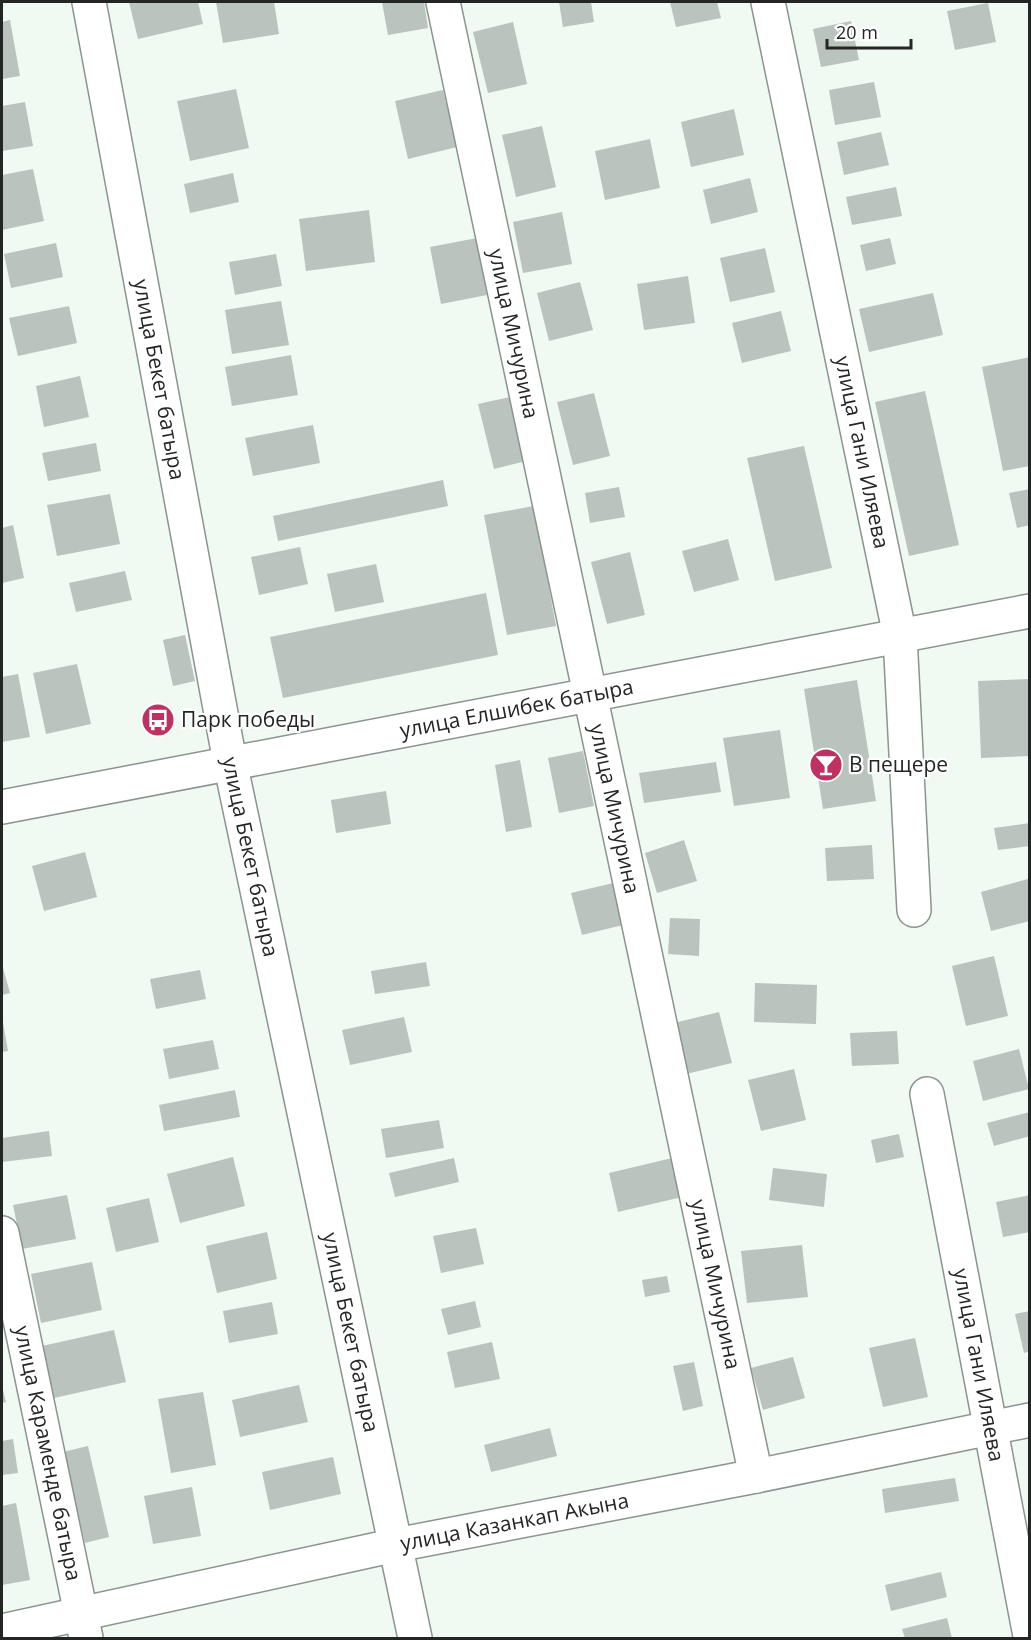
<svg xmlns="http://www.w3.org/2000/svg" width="1031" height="1640" font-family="'Open Sans',sans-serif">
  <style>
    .building { fill: #bac3bd }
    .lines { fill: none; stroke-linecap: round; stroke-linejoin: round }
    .street-casing { stroke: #8b948e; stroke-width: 36 }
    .secondary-casing { stroke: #8b948e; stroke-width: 36 }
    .street { stroke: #fff; stroke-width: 33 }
    .secondary { stroke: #fff; stroke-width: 33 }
    .labels { text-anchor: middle; stroke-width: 4.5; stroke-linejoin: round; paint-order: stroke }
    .street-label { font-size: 21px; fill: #232624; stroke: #fff }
    .poi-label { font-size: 21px; fill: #232624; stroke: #fff; text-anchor: start }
  </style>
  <rect width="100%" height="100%" fill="#f0faf3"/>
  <g class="building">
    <polygon points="129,2 198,2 203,24 138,39"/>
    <polygon points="216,2 274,2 279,34 223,43"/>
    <polygon points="382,2 424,2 428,28 388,35"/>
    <polygon points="559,2 591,2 594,22 563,27"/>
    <polygon points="670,2 717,2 721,18 676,27"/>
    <polygon points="988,3 996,42 955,50 947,11"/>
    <polygon points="10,20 20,76 2,79 2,22"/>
    <polygon points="851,21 859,60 821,67 813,29"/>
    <polygon points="513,22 527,84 488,93 473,32"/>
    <polygon points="874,82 881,117 835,125 829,90"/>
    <polygon points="236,89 249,148 190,161 177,101"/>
    <polygon points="443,90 457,147 408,159 395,101"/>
    <polygon points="25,102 33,146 2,151 2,106"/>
    <polygon points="734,109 744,155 691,167 681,122"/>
    <polygon points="542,126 556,187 516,197 502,135"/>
    <polygon points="881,132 889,165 844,175 837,142"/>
    <polygon points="650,139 660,188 605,200 595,151"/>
    <polygon points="33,169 44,221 2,230 2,175"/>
    <polygon points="233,173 239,202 190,213 184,184"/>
    <polygon points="750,178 758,212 711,224 703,190"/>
    <polygon points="896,187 902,216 852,225 846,197"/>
    <polygon points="369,210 375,262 306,271 299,219"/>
    <polygon points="562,212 572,264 523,273 513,222"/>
    <polygon points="477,238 487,295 441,304 430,247"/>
    <polygon points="890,238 896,264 866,271 860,245"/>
    <polygon points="56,243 63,277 11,288 4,254"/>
    <polygon points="765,248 775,292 730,302 720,258"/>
    <polygon points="276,254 282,286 235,295 229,262"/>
    <polygon points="688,276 695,323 644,330 637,284"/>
    <polygon points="580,282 593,330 549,341 537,293"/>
    <polygon points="933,293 943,335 869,352 859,309"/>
    <polygon points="281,301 289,345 232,354 225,310"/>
    <polygon points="69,306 77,343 18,356 9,318"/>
    <polygon points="781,311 791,351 742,363 732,323"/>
    <polygon points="291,355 298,395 232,406 225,367"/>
    <polygon points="1030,357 1030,466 1003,471 982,367"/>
    <polygon points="80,376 89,417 44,427 36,386"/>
    <polygon points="925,391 959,545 909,556 875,402"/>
    <polygon points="594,393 610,456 573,465 557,402"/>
    <polygon points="510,397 526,461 494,469 478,404"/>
    <polygon points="313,425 320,463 253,476 245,438"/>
    <polygon points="96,443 101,471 48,481 42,453"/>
    <polygon points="804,446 832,568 775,581 747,458"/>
    <polygon points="443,480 448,506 278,541 273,516"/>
    <polygon points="619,487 625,517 590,523 585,493"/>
    <polygon points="1030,489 1030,525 1017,528 1009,493"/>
    <polygon points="110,494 120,544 57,556 47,505"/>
    <polygon points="534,506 556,626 507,635 484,515"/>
    <polygon points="13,525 24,578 2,583 2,528"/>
    <polygon points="728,539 739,580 694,592 682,551"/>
    <polygon points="300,547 308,584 259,595 251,557"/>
    <polygon points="630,552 645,615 607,624 591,562"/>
    <polygon points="376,564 384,602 335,612 327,574"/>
    <polygon points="125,571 132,600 76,612 69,583"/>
    <polygon points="486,593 498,655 283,698 270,637"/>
    <polygon points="185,635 195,681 173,686 163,640"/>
    <polygon points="77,664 91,724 46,734 33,673"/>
    <polygon points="18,674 30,737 2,742 2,677"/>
    <polygon points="1030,679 1030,756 981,758 978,681"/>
    <polygon points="857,680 876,801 823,809 804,689"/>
    <polygon points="780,730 790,798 734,806 723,738"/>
    <polygon points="583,751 594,806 559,813 548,758"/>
    <polygon points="520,760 532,827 506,832 495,765"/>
    <polygon points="716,762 721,792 644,803 639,773"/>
    <polygon points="386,791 391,824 336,833 331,800"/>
    <polygon points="1030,823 1030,846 998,850 994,828"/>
    <polygon points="684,840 697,881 657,893 645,853"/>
    <polygon points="872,845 874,879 827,881 825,848"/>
    <polygon points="85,852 97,897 44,911 32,866"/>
    <polygon points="1028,879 1030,887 1030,921 991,931 981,892"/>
    <polygon points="613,883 623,925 582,935 571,893"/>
    <polygon points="670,918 700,919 699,956 668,954"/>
    <polygon points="994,956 1008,1016 966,1026 952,966"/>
    <polygon points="426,962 430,986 375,994 371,971"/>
    <polygon points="2,964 10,993 2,995"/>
    <polygon points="200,970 206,999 156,1009 150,979"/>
    <polygon points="755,983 817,985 816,1024 754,1022"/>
    <polygon points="719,1012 732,1063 686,1074 674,1023"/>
    <polygon points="2,1017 8,1051 2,1052"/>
    <polygon points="404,1017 412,1052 350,1065 342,1030"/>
    <polygon points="897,1031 899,1064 852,1066 850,1033"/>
    <polygon points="213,1040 219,1069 169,1079 163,1049"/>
    <polygon points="1019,1049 1029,1089 983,1101 973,1061"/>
    <polygon points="794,1069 806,1120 761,1131 748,1080"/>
    <polygon points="235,1090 240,1117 164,1131 159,1105"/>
    <polygon points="1030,1112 1030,1136 994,1146 987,1123"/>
    <polygon points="439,1120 444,1148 386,1158 381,1129"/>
    <polygon points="49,1131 52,1156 2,1162 2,1138"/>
    <polygon points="899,1134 904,1157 876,1163 871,1140"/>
    <polygon points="233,1157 245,1206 180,1223 167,1174"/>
    <polygon points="454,1158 459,1182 395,1197 389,1173"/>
    <polygon points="672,1158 682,1197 618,1212 609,1173"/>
    <polygon points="773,1168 827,1174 824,1207 769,1200"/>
    <polygon points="67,1195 76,1239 22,1249 13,1205"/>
    <polygon points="1030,1195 1030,1232 1003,1237 996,1202"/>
    <polygon points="149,1198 159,1242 116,1252 106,1208"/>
    <polygon points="476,1228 484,1264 441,1273 433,1236"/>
    <polygon points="267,1232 277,1279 217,1293 206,1246"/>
    <polygon points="802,1245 808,1297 747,1303 741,1251"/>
    <polygon points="92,1262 102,1310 41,1323 31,1274"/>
    <polygon points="667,1276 670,1292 645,1297 642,1280"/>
    <polygon points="475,1301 481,1327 448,1335 441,1309"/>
    <polygon points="272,1302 278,1334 229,1343 223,1311"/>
    <polygon points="1030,1311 1030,1351 1024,1353 1015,1314"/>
    <polygon points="114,1330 126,1382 54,1398 42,1346"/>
    <polygon points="915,1338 928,1397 883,1407 869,1348"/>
    <polygon points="492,1342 500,1379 455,1388 447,1352"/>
    <polygon points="793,1357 805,1398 763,1410 751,1368"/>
    <polygon points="694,1362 703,1406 683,1411 673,1366"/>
    <polygon points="299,1385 308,1422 240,1437 232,1400"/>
    <polygon points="2,1386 6,1402 2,1403"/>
    <polygon points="203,1392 216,1465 171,1473 158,1399"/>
    <polygon points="550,1428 557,1456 491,1472 484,1445"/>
    <polygon points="13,1439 18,1473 2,1475 2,1441"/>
    <polygon points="88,1446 109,1537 85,1543 63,1452"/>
    <polygon points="333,1457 341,1494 270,1510 262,1472"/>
    <polygon points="955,1478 959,1501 885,1513 882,1489"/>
    <polygon points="192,1487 201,1536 153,1544 144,1496"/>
    <polygon points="16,1503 30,1580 2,1585 2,1506"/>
    <polygon points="941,1572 947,1597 891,1611 885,1585"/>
    <polygon points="947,1618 952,1638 905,1638 902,1629"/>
  </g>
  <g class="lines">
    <defs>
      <g id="street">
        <path id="s1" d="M89,2L230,762L415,1638"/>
        <path id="s2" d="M443,2L756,1476"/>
        <path id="s3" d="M768,2L900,636L914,910"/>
        <path id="s4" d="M927,1094L1030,1636"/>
        <path id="s5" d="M2,1233L86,1638"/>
        <path id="s6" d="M2,1631L396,1545L756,1476L1030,1420"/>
      </g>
      <g id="secondary">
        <path id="s7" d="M2,807L1030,611"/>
      </g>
    </defs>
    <use href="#street" class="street-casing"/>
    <use href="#secondary" class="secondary-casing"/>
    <use href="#street" class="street"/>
    <use href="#secondary" class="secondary"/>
  </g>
  <defs>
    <symbol id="bus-disc" viewBox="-11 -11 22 22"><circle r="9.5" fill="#bf3160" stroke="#fff"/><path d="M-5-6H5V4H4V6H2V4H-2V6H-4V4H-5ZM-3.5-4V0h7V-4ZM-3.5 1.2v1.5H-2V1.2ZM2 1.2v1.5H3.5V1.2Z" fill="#fff"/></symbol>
    <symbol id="bar-disc" viewBox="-11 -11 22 22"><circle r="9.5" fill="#bf3160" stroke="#fff"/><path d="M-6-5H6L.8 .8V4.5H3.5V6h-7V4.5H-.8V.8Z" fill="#fff"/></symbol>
  </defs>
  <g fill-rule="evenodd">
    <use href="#bus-disc" x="139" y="701" width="38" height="38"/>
    <use href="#bar-disc" x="807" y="746" width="38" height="38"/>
  </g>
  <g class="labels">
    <g class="street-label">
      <text dy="7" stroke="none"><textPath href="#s2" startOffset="339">улица Мичурина</textPath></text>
      <text dy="7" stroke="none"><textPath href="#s1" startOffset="384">улица Бекет батыра</textPath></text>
      <text dy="7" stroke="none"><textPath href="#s3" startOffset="460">улица Гани Иляева</textPath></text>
      <text dy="7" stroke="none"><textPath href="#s7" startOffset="524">улица Елшибек батыра</textPath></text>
      <text dy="7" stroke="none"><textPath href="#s2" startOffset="825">улица Мичурина</textPath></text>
      <text dy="7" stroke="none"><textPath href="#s1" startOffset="870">улица Бекет батыра</textPath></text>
      <text dy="7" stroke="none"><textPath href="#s2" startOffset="1311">улица Мичурина</textPath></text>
      <text dy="7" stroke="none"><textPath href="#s1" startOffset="1356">улица Бекет батыра</textPath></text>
      <text dy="7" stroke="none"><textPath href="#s4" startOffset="276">улица Гани Иляева</textPath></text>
      <text dy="7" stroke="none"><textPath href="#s5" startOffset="225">улица Караменде батыра</textPath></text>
      <text dy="7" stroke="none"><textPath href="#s6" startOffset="524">улица Казанкап Акына</textPath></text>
    </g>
    <g class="poi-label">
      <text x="181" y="727">Парк победы</text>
      <text x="849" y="772">В пещере</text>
    </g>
  </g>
  <rect width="1031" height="1640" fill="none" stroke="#232624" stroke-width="6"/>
  <path d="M827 39v9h84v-9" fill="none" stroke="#232624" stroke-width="3"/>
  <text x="836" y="39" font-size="18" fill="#232624" stroke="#ffffff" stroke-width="4.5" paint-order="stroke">20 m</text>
</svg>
